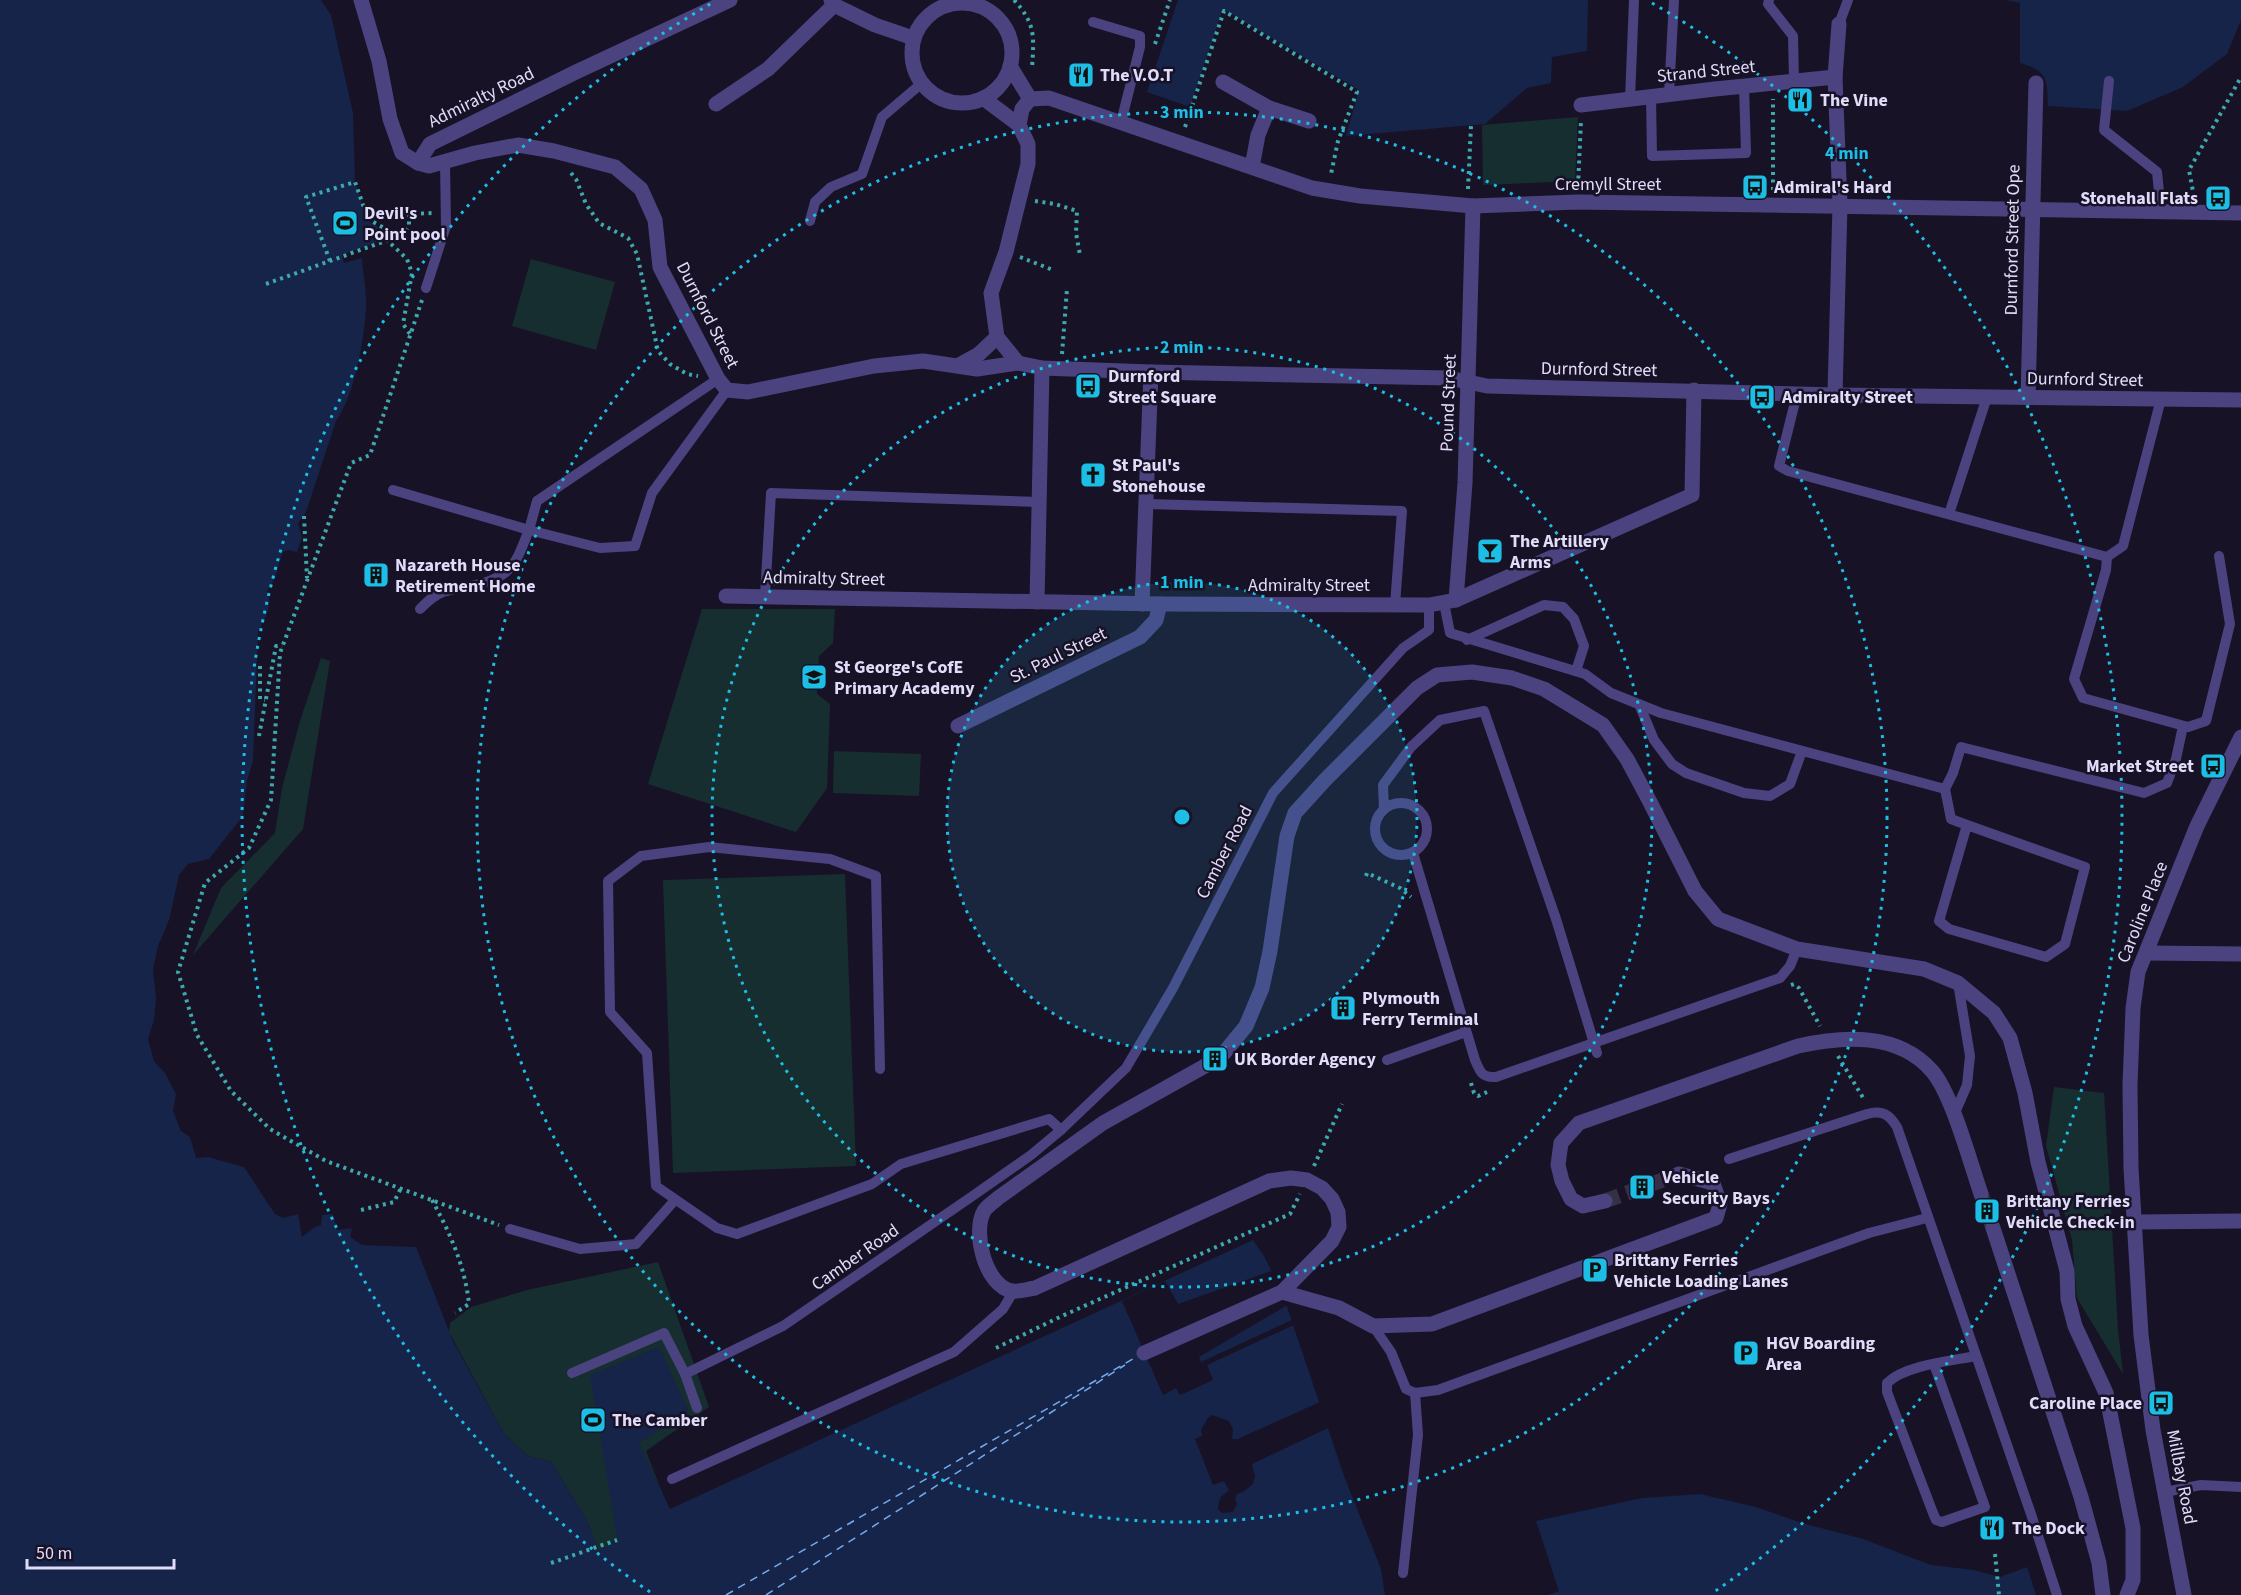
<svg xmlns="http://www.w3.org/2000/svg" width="2241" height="1595" font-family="'Source Sans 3',sans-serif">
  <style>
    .green { fill: #162e2f }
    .water { fill: #152448 }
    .pier { fill: #181226 }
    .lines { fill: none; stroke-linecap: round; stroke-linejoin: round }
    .ferry { stroke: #75abef; stroke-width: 1.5; stroke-dasharray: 8 6; stroke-linecap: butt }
    .street-tunnel { stroke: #363046; stroke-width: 15; stroke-dasharray: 15 8; stroke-linecap: butt }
    .path { stroke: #3ea9ad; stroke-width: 4; stroke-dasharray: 3 4.5; stroke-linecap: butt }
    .lane { stroke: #4b4380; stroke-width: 10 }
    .street { stroke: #4b4380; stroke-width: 15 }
    .ring { fill: none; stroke: #1dbee5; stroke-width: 3; stroke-dasharray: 3 6 }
    .labels { text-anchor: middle; stroke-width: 5; stroke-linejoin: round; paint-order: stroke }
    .street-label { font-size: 18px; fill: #e2dcfb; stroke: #181226 }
    .poi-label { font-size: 18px; font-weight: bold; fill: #e2dcfb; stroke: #181226; text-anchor: start }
    .centre { fill: #1dbee5; stroke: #181226; stroke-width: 3 }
    .ring-label { font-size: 18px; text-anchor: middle; font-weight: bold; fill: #1dbee5; stroke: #181226; stroke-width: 5; stroke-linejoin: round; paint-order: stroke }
  </style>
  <rect width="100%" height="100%" fill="#181226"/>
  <g class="green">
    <polygon points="1578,117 1575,181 1483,185 1482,125"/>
    <polygon points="531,259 615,282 596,350 512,326"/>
    <polygon points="702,609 835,609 833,643 819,656 817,694 830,704 827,788 796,832 648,784"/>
    <polygon points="321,658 330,661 303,829 193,955 221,888 275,833 282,788 300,721"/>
    <polygon points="834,751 921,754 919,796 833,793"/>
    <polygon points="845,874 856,1166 673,1173 663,880"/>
    <polygon points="2054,1087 2104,1093 2118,1329 2123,1374 2077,1298 2072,1240 2046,1146"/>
    <polygon points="658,1262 709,1407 646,1451 669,1510 599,1551 585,1517 551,1462 528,1456 504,1434 449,1332 450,1323 471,1307 527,1290"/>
  </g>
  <g class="water">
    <path d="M0,0H321L331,15L353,113L355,182L368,221L377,226L382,237L376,239L377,242L342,255L344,263L362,258C363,274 367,293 366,309C364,341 354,396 336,421L306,512L298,523L302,537L297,552L288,550L283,552C276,568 279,576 267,591C273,607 265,618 258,632L253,761L247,781L243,816L209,859L188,864L179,875L169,920L158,946L153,970L156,998L154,1020L148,1039L154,1061L165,1073L176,1094L173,1111L181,1131L190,1137L196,1158L208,1157L244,1167L275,1214L283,1218L298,1214L302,1237L313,1228L321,1225L322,1215L333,1214L337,1230L352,1228L350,1237L362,1245L416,1247L453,1341L504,1434L528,1456L551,1462L585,1517L599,1551L617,1539L590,1375L659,1347L688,1410L639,1443L670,1509L1253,1240L1264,1256L1282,1292L1344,1476L1381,1569L1385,1595H0Z"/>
    <polygon points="1178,0 1588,0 1587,51 1552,57 1551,83 1527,88 1485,124 1346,136 1359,90 1223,9 1190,107 1147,92"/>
    <path d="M2006,0H2241V20L2227,54L2183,87L2127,111L2048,106C2047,79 2048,71 2020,63V3Z"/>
    <polygon points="1700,1494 1756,1507 1802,1523 1863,1539 1931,1565 1974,1570 2000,1577 2027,1567 2036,1595 1548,1595 1559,1591 1536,1521 1642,1498"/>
  </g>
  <g class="pier">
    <polygon points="1274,1270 1289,1304 1199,1357 1201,1362 1294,1319 1296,1324 1207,1365 1213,1380 1180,1395 1176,1388 1163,1395 1122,1301 1165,1281 1178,1304"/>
    <polygon points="1322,1401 1330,1427 1252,1464 1255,1477 1253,1484 1243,1492 1237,1494 1235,1499 1237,1504 1233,1512 1222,1513 1218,1509 1219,1502 1221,1497 1229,1490 1224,1481 1213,1485 1195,1439 1202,1436 1201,1430 1208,1418 1212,1415 1229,1421 1233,1429 1232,1439 1238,1439"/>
  </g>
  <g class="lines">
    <g class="ferry">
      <polyline points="726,1595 1138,1356"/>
      <polyline points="766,1595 1125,1365"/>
    </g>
    <g class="street-tunnel">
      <polyline points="1205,1066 1224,1053"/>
      <polyline points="1981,1194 1993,1228"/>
      <polyline points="1605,1201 1679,1174"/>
    </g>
    <g class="path">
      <path d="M1014,0C1036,24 1034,37 1032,68"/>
      <polyline points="1155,44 1170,0"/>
      <polyline points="1185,127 1224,11 1357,92 1338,141 1331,174"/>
      <polyline points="571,173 576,179 586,204 599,223 628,238 637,254 658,351 670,364 687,374 698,376"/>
      <polyline points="1578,186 1581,121"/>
      <polyline points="1468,189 1471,125"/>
      <polyline points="1773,190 1773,99"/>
      <polyline points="2194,197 2189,170 2241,77"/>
      <polyline points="1035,201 1055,204 1077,211 1076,233 1080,255"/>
      <polyline points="1020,257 1053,270"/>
      <polyline points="330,261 306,197 355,182 368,219 384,228 388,241 407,259 412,273 403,324 410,334"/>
      <polyline points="266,284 402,235 409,226 409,214 433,213"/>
      <polyline points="422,300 370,455 351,463 280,653 271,800 249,848 205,883 178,972 197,1035 231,1091 270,1129 326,1161 499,1225"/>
      <polyline points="1062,354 1067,289"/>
      <polyline points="304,516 307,578"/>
      <polyline points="260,666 260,699 265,700"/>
      <polyline points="259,736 276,646 282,647"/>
      <polyline points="1366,876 1367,873 1400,888 1411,897"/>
      <polyline points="1791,985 1794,984 1799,988 1820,1026"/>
      <polyline points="1838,1056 1865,1101"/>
      <polyline points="1471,1083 1474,1093 1478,1096 1487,1092"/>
      <polyline points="1314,1166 1342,1104"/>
      <path d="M432,1200C450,1233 465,1266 469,1304L455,1313"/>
      <polyline points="361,1210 394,1202 401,1188"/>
      <polyline points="996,1348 1062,1316 1290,1214 1300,1194"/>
      <polyline points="1995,1554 1999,1595"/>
      <polyline points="551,1563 617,1540"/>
    </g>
    <g class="lane">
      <polyline points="1769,0 1768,4 1793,36 1794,81"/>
      <polyline points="1093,22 1140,36 1140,47 1121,122"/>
      <polyline points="1839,24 1848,0"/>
      <polyline points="2109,81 2104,130 2157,172 2161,212"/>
      <polyline points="1669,94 1674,0"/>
      <polyline points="1651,96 1652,156 1746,153 1744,86"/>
      <polyline points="1630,99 1634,0"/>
      <polyline points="810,221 815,202 831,187 862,174 882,117 922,83"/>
      <polyline points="426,288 446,226 445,163"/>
      <polyline points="718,379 537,501 529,530 600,548 635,546 652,493 727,390"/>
      <polyline points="1797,394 1779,466 1788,471 2107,557 2123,546 2161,399"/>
      <path d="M393,490L529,530C523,544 518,562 506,572C488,586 463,586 443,592C434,595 427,602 420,609"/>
      <polyline points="1147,504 1402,511 1395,605"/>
      <polyline points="1949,514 1987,397"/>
      <polyline points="2107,557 2106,570 2074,679 2083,698 2188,727 2206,721 2230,624 2219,556"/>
      <polyline points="765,596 771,493 1038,502"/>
      <polyline points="1444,603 1450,633 1585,674 1611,693 1661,713 1945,789 1953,773 1961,747 2144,793 2167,783 2176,759 2183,726"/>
      <polyline points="1467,640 1544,605 1563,607 1574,619 1584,646 1576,671"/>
      <polyline points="1639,704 1654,740 1672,764 1686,773 1744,793 1770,796 1790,784 1802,751"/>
      <polyline points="1945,789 1951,819 1967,825 2085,867 2065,944 2046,957 1949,929 1939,921 1967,825"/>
      <circle cx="1401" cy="829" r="26"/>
      <polyline points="1384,809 1383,785 1411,747 1440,720 1484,711 1556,919 1597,1053"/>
      <path d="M1413,853L1475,1060C1480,1072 1482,1078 1496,1077L1780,978L1790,966L1797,949"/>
      <polyline points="1387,1060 1466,1032"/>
      <polyline points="880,1069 876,876 830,859 709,847 641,856 608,881 610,1012 647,1053 656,1186 717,1228 737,1234 872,1184 901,1164 1049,1119 1061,1130 1126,1068 1173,988 1273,793 1403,648 1429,630 1429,605"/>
      <polyline points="1954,1115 1967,1085 1970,1056 1958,983"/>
      <path d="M1729,1159L1867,1114C1882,1110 1889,1114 1897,1127L2031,1514L2057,1595"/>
      <polyline points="510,1229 580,1249 636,1244 675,1200"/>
      <polyline points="1373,1326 1391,1352 1406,1389 1415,1393 1438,1390 1869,1233 1927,1218"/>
      <path d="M1934,1364L1985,1507L1942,1522L1936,1520L1933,1513L1887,1392V1383C1905,1365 1951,1361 1976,1356"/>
      <polyline points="572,1373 664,1333 685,1374"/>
      <polyline points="697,1408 685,1374 783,1326 974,1195 1031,1155 1061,1130"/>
      <polyline points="672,1479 954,1352 1003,1309 1013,1292"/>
      <polyline points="2165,1492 2201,1485 2241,1487"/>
      <polyline points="1403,1573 1418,1435 1415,1393"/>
    </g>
    <g class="street">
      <polyline points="361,0 379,61 390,119 402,153 418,163 429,166 475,153 518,145 554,151 615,167 641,189 655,220 660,267 718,379 727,390 748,392 874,366 923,361 977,369 1018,363 1042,368 1151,372 1449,378 1487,386 1835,395 2241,400"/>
      <polyline points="831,0 834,5 875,25 913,38"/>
      <circle cx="962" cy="53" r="50"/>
      <polyline points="1010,66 1030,99"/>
      <polyline points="1223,82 1269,108"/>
      <polyline points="983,98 1019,125"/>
      <polyline points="1030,99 1049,98 1312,188 1360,196 1473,206 1578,202 2241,213"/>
      <polyline points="716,104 768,69 834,5"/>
      <polyline points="1581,105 1715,89 1835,77"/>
      <polyline points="418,163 430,144 576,72 730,0"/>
      <polyline points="1252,167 1258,135 1269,108 1309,121"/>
      <polyline points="1018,363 997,337 991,293 1006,252 1028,164 1028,144 1019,125 1022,109 1030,99"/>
      <polyline points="959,365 979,354 997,337"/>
      <polyline points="1835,395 1840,205 1835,77 1839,24"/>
      <polyline points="2028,398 2036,83"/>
      <polyline points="726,596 1160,604 1429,605 1456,600 1692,495 1694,390"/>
      <polyline points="1456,600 1465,483 1473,206"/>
      <polyline points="1037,602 1042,368"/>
      <polyline points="1142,604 1151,372"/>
      <polyline points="958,726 1140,637 1156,620 1160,604"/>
      <polyline points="2146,953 2241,954"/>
      <polyline points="1224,1053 1246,1026 1262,988 1270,951 1287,836 1295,813 1324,781 1417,688 1437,675 1472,672 1512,678 1544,689 1603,725 1627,759 1650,802 1695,891 1718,919 1797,949 1924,969 1958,983 1994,1013 2010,1038 2025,1093 2038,1162 2067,1271 2068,1299 2075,1326 2106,1393 2133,1528 2133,1580 2127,1595"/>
      <path d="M1605,1201L1583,1206L1571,1199L1562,1181L1558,1165L1561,1143L1579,1123L1798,1046C1843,1036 1898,1032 1932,1071C1952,1094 1970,1162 1981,1194"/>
      <polyline points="2134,1222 2241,1221"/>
      <polyline points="1993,1228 2081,1497 2099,1563 2103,1595"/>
      <polyline points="1282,1292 1339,1308 1373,1326 1432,1324 1716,1218 1720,1204 1713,1183 1679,1174"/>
      <path d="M1144,1353L1282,1292L1332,1241L1339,1227L1338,1212L1332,1199L1322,1188L1307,1180L1291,1178L1269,1181L1035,1288C1028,1289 1018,1292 1012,1291C985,1286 972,1232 984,1211C987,1206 994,1202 998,1198L1103,1123L1205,1066"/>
      <polyline points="2184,1595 2153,1430 2141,1335 2131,1168 2130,1085 2133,1008 2138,972 2197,826 2241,737"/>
    </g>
  </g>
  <circle cx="1182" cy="817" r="235" fill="#1dbee5" fill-opacity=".12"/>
  <g class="ring">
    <circle cx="1182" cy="817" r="235"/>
    <circle cx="1182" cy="817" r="470"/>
    <circle cx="1182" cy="817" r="705"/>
    <path d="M650 1592A940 940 0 0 1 712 3M1652 3A940 940 0 0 1 1714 1592"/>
  </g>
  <defs>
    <symbol id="restaurant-square" viewBox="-11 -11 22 22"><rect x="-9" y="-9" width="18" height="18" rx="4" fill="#1dbee5" stroke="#181226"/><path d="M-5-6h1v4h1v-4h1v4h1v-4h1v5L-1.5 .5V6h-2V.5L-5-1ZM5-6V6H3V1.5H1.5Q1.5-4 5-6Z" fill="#111"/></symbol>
    <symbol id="bus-square" viewBox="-11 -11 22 22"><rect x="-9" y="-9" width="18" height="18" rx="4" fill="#1dbee5" stroke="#181226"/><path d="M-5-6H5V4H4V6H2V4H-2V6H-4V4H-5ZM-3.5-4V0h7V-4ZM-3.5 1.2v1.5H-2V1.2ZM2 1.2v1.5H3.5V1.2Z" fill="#111"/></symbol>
    <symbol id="stadium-square" viewBox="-11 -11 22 22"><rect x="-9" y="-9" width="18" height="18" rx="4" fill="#1dbee5" stroke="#181226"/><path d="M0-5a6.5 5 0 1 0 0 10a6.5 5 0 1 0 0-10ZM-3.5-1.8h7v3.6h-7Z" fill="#111"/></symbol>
    <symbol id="church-square" viewBox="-11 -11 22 22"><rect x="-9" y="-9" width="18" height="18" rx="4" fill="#1dbee5" stroke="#181226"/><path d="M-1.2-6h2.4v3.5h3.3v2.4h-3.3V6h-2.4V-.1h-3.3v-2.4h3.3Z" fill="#111"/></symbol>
    <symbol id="bar-square" viewBox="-11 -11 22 22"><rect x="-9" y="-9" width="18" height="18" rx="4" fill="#1dbee5" stroke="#181226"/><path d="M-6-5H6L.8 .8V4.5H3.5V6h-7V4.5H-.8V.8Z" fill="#111"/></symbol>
    <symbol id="building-square" viewBox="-11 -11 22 22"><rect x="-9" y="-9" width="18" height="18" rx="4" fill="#1dbee5" stroke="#181226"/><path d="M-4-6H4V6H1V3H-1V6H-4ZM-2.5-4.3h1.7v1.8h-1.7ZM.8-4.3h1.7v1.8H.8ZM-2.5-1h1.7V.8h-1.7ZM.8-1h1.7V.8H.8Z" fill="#111"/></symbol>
    <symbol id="school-square" viewBox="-11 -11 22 22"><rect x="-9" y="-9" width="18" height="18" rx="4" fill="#1dbee5" stroke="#181226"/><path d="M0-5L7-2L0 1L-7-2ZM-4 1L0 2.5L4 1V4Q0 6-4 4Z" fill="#111"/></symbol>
    <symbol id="parking-square" viewBox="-11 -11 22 22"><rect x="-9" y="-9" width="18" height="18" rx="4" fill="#1dbee5" stroke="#181226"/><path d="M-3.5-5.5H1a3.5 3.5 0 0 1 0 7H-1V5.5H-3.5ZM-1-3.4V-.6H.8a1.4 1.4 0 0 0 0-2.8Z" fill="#111"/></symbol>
  </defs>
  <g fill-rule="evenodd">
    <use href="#restaurant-square" x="1066" y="60" width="30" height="30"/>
    <use href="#restaurant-square" x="1785" y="85" width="30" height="30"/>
    <use href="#bus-square" x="1740" y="172" width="30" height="30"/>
    <use href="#bus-square" x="2203" y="183" width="30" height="30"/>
    <use href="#stadium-square" x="330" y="208" width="30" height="30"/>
    <use href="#bus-square" x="1073" y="371" width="30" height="30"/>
    <use href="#bus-square" x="1747" y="382" width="30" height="30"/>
    <use href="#church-square" x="1078" y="460" width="30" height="30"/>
    <use href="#bar-square" x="1475" y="536" width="30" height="30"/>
    <use href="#building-square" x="361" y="560" width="30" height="30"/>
    <use href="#school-square" x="799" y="662" width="30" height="30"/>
    <use href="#bus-square" x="2198" y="751" width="30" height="30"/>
    <use href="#building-square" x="1328" y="993" width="30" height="30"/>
    <use href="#building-square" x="1200" y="1044" width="30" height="30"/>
    <use href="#building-square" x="1627" y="1172" width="30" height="30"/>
    <use href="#building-square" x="1972" y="1196" width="30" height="30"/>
    <use href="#parking-square" x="1580" y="1255" width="30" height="30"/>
    <use href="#parking-square" x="1731" y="1338" width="30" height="30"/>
    <use href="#bus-square" x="2146" y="1388" width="30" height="30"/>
    <use href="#stadium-square" x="578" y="1405" width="30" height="30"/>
    <use href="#restaurant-square" x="1977" y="1513" width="30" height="30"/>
  </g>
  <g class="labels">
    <g class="street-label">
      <text transform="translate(1706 71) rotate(-6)" y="6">Strand Street</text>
      <text transform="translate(481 97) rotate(-26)" y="6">Admiralty Road</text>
      <text x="1608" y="190">Cremyll Street</text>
      <text transform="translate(2012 240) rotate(-89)" y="6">Durnford Street Ope</text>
      <text transform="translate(708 315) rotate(63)" y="6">Durnford Street</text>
      <text transform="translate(1599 369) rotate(1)" y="6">Durnford Street</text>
      <text transform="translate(2085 379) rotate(1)" y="6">Durnford Street</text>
      <text transform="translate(1448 403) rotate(-88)" y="6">Pound Street</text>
      <text transform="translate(824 578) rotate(1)" y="6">Admiralty Street</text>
      <text x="1309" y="591">Admiralty Street</text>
      <text transform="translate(1058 655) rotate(-26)" y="6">St. Paul Street</text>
      <text transform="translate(1224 852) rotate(-63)" y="6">Camber Road</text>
      <text transform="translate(2142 912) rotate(-68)" y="6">Caroline Place</text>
      <text transform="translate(855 1257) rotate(-35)" y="6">Camber Road</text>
      <text transform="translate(2182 1477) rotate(79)" y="6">Millbay Road</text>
    </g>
    <g class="poi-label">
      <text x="1100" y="81">The V.O.T</text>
      <text x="1820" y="106">The Vine</text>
      <text x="1774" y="193">Admiral's Hard</text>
      <text x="2198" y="204" text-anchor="end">Stonehall Flats</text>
      <text x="364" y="219">Devil's<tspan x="364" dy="21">Point pool</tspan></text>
      <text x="1108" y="382">Durnford<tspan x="1108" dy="21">Street Square</tspan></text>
      <text x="1782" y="403">Admiralty Street</text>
      <text x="1112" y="471">St Paul's<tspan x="1112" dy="21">Stonehouse</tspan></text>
      <text x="1510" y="547">The Artillery<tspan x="1510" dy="21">Arms</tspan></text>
      <text x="395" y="571">Nazareth House<tspan x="395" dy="21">Retirement Home</tspan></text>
      <text x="834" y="673">St George's CofE<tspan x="834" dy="21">Primary Academy</tspan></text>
      <text x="2194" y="772" text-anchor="end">Market Street</text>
      <text x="1362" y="1004">Plymouth<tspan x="1362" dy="21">Ferry Terminal</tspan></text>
      <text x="1234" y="1065">UK Border Agency</text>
      <text x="1662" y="1183">Vehicle<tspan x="1662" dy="21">Security Bays</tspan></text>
      <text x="2006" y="1207">Brittany Ferries<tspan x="2006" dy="21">Vehicle Check-in</tspan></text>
      <text x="1614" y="1266">Brittany Ferries<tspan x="1614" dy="21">Vehicle Loading Lanes</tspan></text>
      <text x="1766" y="1349">HGV Boarding<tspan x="1766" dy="21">Area</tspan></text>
      <text x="2142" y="1409" text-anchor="end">Caroline Place</text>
      <text x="612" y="1426">The Camber</text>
      <text x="2012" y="1534">The Dock</text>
    </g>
  </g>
  <circle cx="1182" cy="817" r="9" class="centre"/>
  <g class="ring-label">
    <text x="1182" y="118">3 min</text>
    <text x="1847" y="159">4 min</text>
    <text x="1182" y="353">2 min</text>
    <text x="1182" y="588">1 min</text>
  </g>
  <path d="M27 1559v9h147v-9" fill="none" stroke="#e2dcfb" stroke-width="3"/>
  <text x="36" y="1559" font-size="18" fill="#e2dcfb" stroke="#181226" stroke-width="4.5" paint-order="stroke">50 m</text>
</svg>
